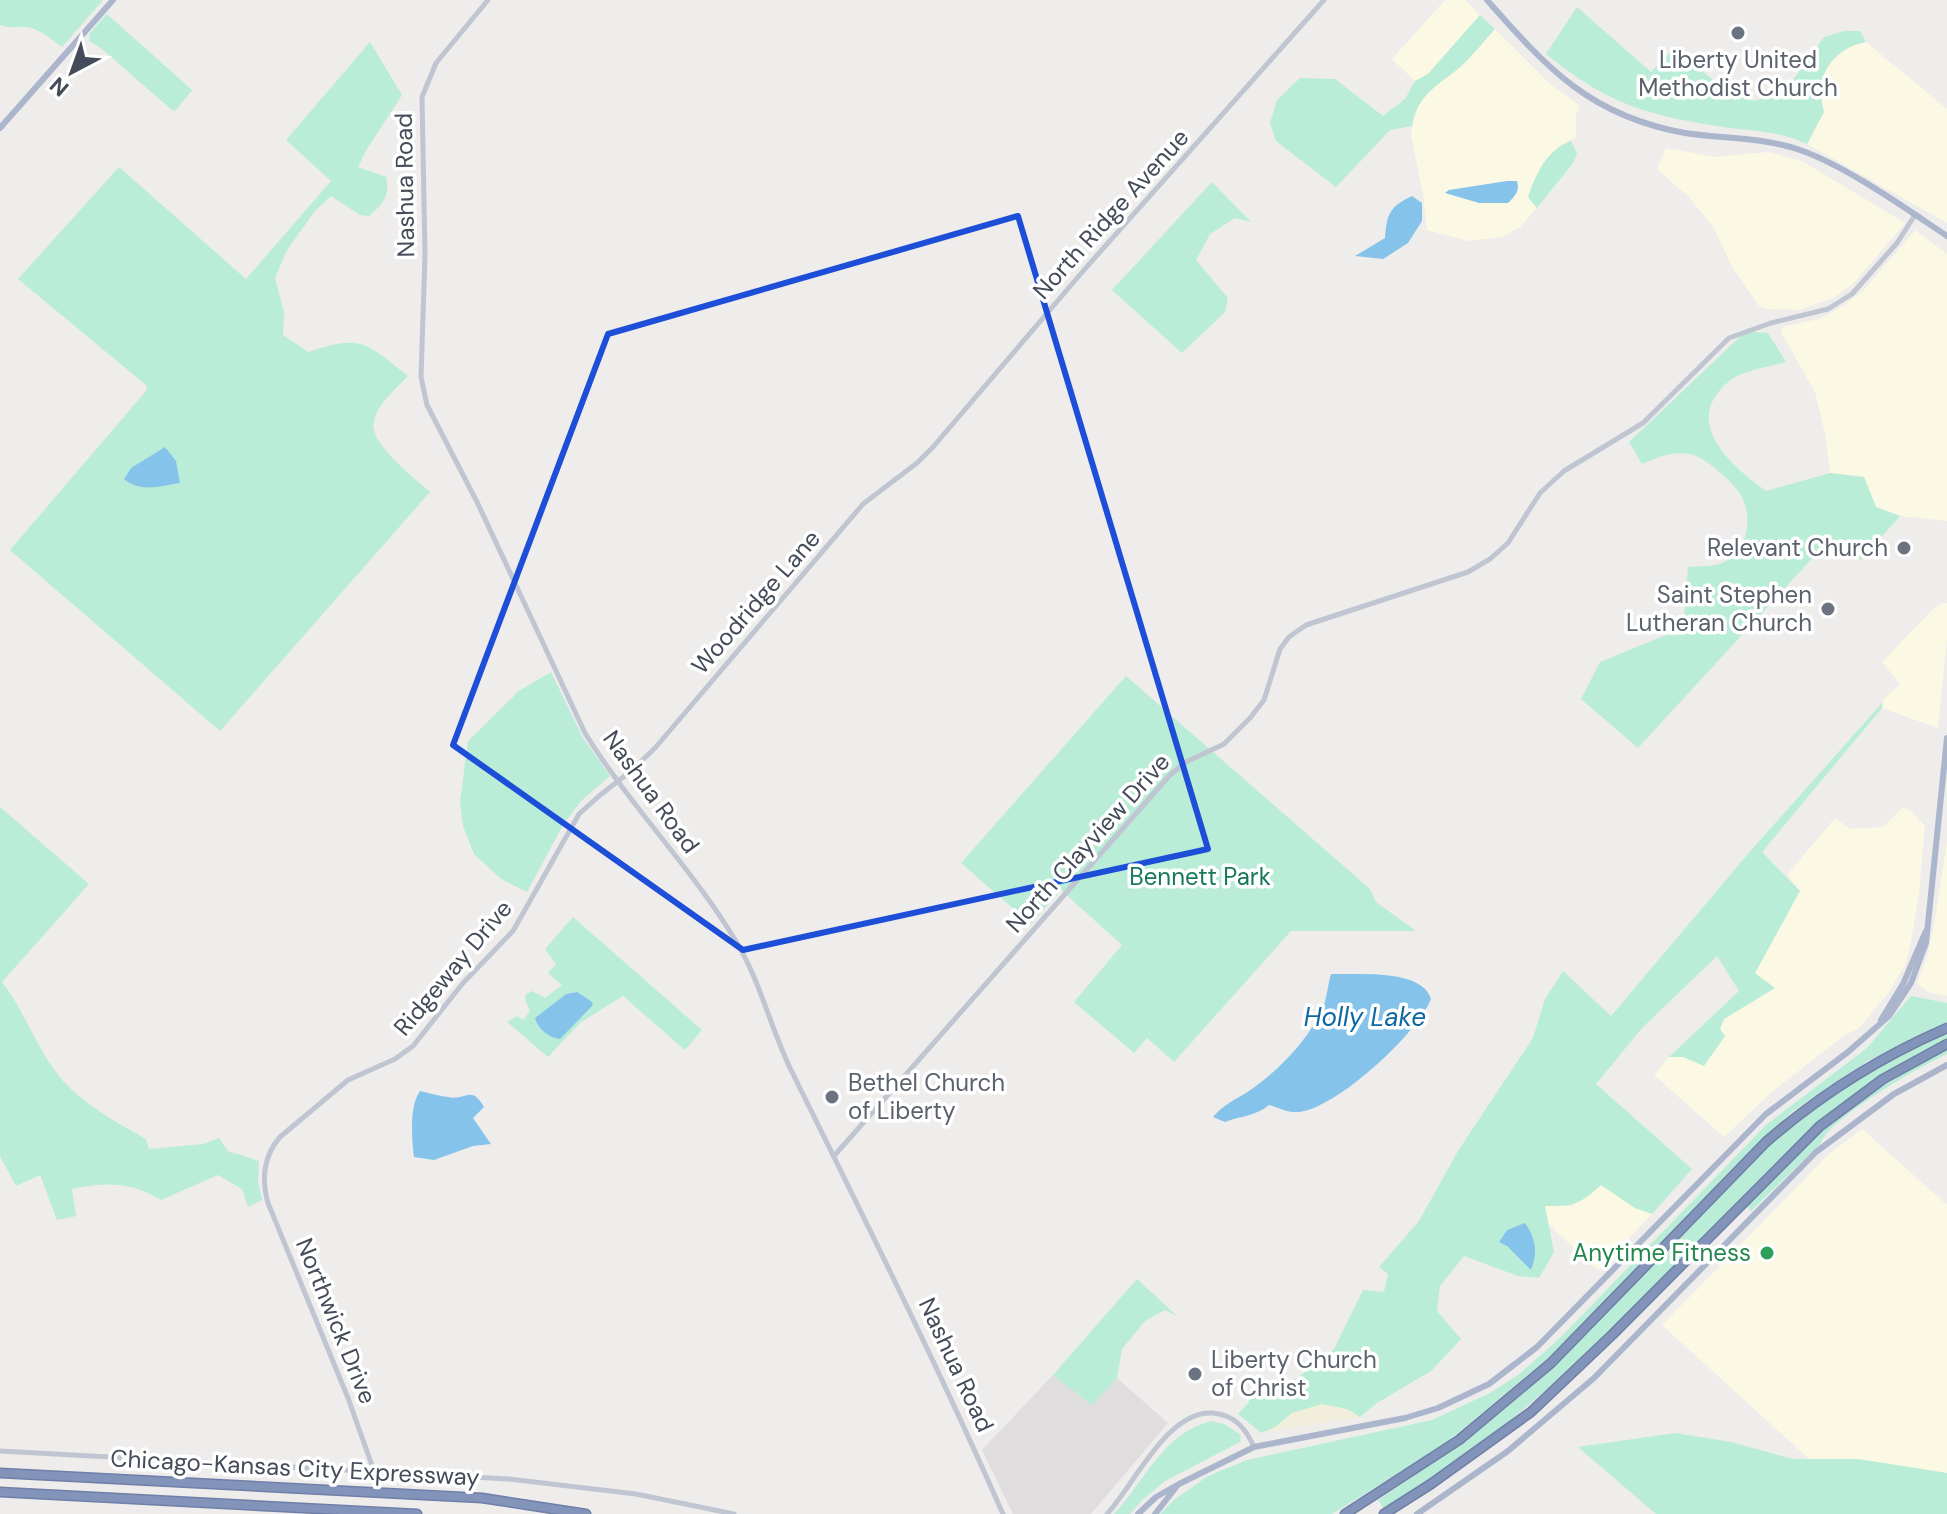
<svg xmlns="http://www.w3.org/2000/svg" width="1947" height="1514" font-family="'DM Sans',sans-serif">
  <style>
    .commercial { fill: #fbf9e3 }
    .education { fill: #e0ddde }
    .green { fill: #b9edd7; fill-rule: evenodd }
    .sand { fill: #f1eedc }
    .water { fill: #86c3ea }
    .lines { fill: none; stroke-linecap: round; stroke-linejoin: round }
    .highway-casing { stroke: #6f7fa7; stroke-width: 11 }
    .minor { stroke: #bfc5d1; stroke-width: 5 }
    .major { stroke: #abb5cb; stroke-width: 6 }
    .highway { stroke: #8394bb; stroke-width: 8 }
    .marked { fill: none; stroke: #1d4ed8; stroke-width: 6; stroke-linejoin: round }
    .worship-dot { fill: #6b7280; stroke: #fff; stroke-width: 3 }
    .leisure-dot { fill: #2e9e5b; stroke: #fff; stroke-width: 3 }
    .labels { text-anchor: middle; stroke-width: 7; stroke-linejoin: round; paint-order: stroke }
    .worship-label { font-size: 24px; fill: #5b616d; stroke: #fff; text-anchor: end }
    .street-label { font-size: 24px; fill: #444b59; stroke: #fff }
    .park-label { font-size: 24px; fill: #17785a; stroke: #fff }
    .leisure-label { font-size: 24px; fill: #27864d; stroke: #fff; text-anchor: end }
    .water-label { font-size: 26px; font-style: italic; fill: #0d67a3; stroke: #fff }
  </style>
  <rect width="100%" height="100%" fill="#efecec"/>
  <g class="commercial">
    <polygon points="1445,0 1465,0 1480,15 1428,74 1415,81 1392,59"/>
    <polygon points="1495,29 1550,84 1580,106 1576,114 1576,137 1557,147 1529,197 1537,208 1520,227 1502,237 1468,241 1427,230 1423,193 1411,136 1415,110 1434,85 1460,67"/>
    <polygon points="1866,42 1947,109 1947,223 1807,144 1824,112 1819,95 1826,67 1849,46"/>
    <polygon points="1666,148 1716,157 1768,152 1802,161 1905,223 1854,283 1833,298 1799,310 1767,309 1759,306 1732,267 1714,228 1689,197 1657,169"/>
    <polygon points="1915,230 1947,254 1947,521 1900,516 1876,507 1864,477 1830,473 1825,434 1815,392 1782,334 1781,329 1785,326 1819,319 1843,306 1863,291"/>
    <polygon points="1947,603 1947,638 1938,728 1882,708 1883,700 1900,684 1882,662 1931,611 1940,604"/>
    <polygon points="1902,808 1911,811 1925,826 1919,893 1911,942 1905,965 1889,992 1859,1028 1845,1035 1773,1091 1724,1137 1654,1075 1669,1057 1683,1057 1720,1029 1724,1019 1774,988 1755,973 1800,891 1787,875 1835,818 1850,829 1883,827"/>
    <polygon points="1947,841 1947,995 1945,996 1928,992 1917,983 1928,954 1935,919"/>
    <polygon points="1862,1129 1947,1205 1947,1473 1858,1459 1809,1459 1662,1325 1829,1154"/>
    <polygon points="1601,1185 1635,1208 1652,1214 1599,1271 1548,1224 1545,1206 1571,1206"/>
  </g>
  <polygon class="education" points="1053,1375 1092,1405 1117,1378 1168,1423 1091,1514 1013,1514 982,1450"/>
  <g class="green">
    <path d="M0,0H103L62,47C52,40 39,28 26,27C16,26 11,29 0,25Z"/>
    <path d="M1577,7L1651,72L1674,48L1723,88L1754,101L1785,91L1824,37L1844,31H1860L1866,42C1831,49 1814,77 1824,112L1807,144C1778,130 1755,132 1724,127C1646,115 1609,105 1546,54Z"/>
    <polygon points="107,14 192,90 175,111 172,110 102,49 89,41 90,33"/>
    <path d="M1480,15L1495,29C1483,42 1472,57 1459,68C1436,87 1418,94 1412,126L1390,130L1336,187L1276,141L1270,123L1277,100L1300,78L1335,79L1383,116L1405,99L1415,81L1428,74Z"/>
    <path d="M370,42L402,95L367,149L358,167L386,177C390,196 384,203 369,216L360,215L331,196L315,211L287,250L275,278L284,312L283,335L308,352C362,334 365,342 408,376C396,389 379,402 374,421C367,442 415,478 430,492L220,731L10,550L146,391L147,386L18,279L119,167L246,279L331,181L286,140Z"/>
    <path d="M1571,141L1577,154L1573,163L1537,208L1528,197C1536,173 1546,151 1571,141Z"/>
    <polygon points="1212,182 1251,222 1235,218 1210,234 1196,260 1228,298 1225,312 1182,353 1112,290"/>
    <path d="M1746,331L1768,333L1786,362C1772,366 1743,371 1732,379C1678,420 1730,465 1766,491L1830,473L1864,477L1876,507L1900,516L1861,560L1830,539L1638,748L1581,699L1600,662L1666,635H1680L1684,619L1688,567C1697,566 1709,567 1719,564C1746,556 1754,521 1742,497C1736,484 1704,456 1690,454C1672,451 1658,457 1642,464L1629,442Z"/>
    <polygon points="551,672 583,738 610,776 581,801 563,825 527,892 501,879 474,854 463,826 460,802 468,741 519,691"/>
    <polygon points="1126,676 1370,889 1376,902 1416,931 1291,931 1174,1062 1147,1038 1134,1053 1074,1002 1122,945 1061,890 1031,924 961,863"/>
    <path d="M1883,702L1882,708L1762,852L1800,891L1755,973L1775,988L1724,1019L1720,1029L1725,1036L1704,1066L1683,1057H1669L1739,991L1717,956L1642,1028L1596,1084L1692,1169L1652,1214L1635,1208L1601,1185C1579,1205 1574,1206 1545,1206L1554,1252L1539,1278L1518,1276L1464,1256L1440,1286L1437,1311L1461,1339L1431,1371L1377,1403L1360,1417L1347,1409L1292,1413L1274,1428L1261,1433L1238,1414L1249,1402V1392L1296,1379L1334,1349L1363,1290L1384,1292L1388,1274L1379,1267L1419,1221L1458,1151L1533,1038L1545,999L1563,971L1611,1016L1753,848Z"/>
    <path d="M0,807L89,884L2,982C26,1013 38,1053 64,1082C87,1106 117,1123 146,1139L149,1149L203,1144L219,1138L228,1151L259,1161L258,1181L262,1200L248,1207L242,1189L218,1175L161,1200C131,1181 105,1182 72,1189L76,1216L57,1220L40,1175L16,1186L0,1156Z"/>
    <path d="M573,917L702,1030L685,1050L623,996L581,1022L548,1057L507,1022L517,1016L523,1020L530,1011L525,1000L526,994L532,991L545,998L562,985L548,973L556,964L545,949ZM577,992L591,1001L560,1039C549,1037 538,1029 535,1018L566,994Z"/>
    <polygon points="1911,996 1947,1003 1947,1022 1868,1061 1793,1111 1734,1167 1553,1354 1441,1447 1332,1514 1160,1514 1175,1499 1208,1476 1247,1460 1432,1420 1490,1393 1518,1375 1560,1338 1766,1125 1867,1048"/>
    <path d="M1947,1031V1040C1817,1101 1730,1213 1631,1312C1556,1387 1474,1453 1384,1509L1378,1500C1440,1458 1502,1415 1556,1363C1632,1290 1699,1207 1777,1137C1828,1092 1886,1059 1947,1031Z"/>
    <path d="M1947,1049V1054C1922,1065 1828,1119 1821,1143L1751,1211L1746,1206C1772,1179 1798,1151 1826,1127C1863,1096 1905,1072 1947,1049Z"/>
    <polygon points="1137,1279 1177,1316 1165,1310 1145,1321 1122,1349 1117,1378 1092,1405 1053,1375"/>
    <path d="M1211,1421L1224,1424L1241,1435L1240,1442L1165,1481L1141,1501L1130,1514H1114C1145,1481 1163,1433 1211,1421Z"/>
    <polygon points="1675,1433 1731,1442 1793,1459 1858,1459 1947,1473 1947,1514 1656,1514 1578,1447"/>
  </g>
  <polygon class="sand" points="1322,1404 1347,1409 1360,1417 1261,1433 1274,1428 1292,1413"/>
  <g class="water">
    <path d="M1507,181H1517C1520,191 1515,196 1508,203H1479L1445,193L1449,190Z"/>
    <path d="M1412,196L1422,203V221L1408,243L1383,259L1355,256L1385,238C1387,214 1389,207 1412,196Z"/>
    <path d="M165,447L176,461L180,483C161,486 140,493 124,479L131,468Z"/>
    <path d="M1331,974C1356,975 1422,968 1431,999C1417,1034 1337,1108 1299,1112C1288,1113 1279,1108 1269,1105C1256,1116 1240,1116 1225,1122L1213,1117C1224,1104 1235,1100 1249,1091C1278,1071 1310,1039 1324,1005C1327,996 1328,984 1331,974Z"/>
    <path d="M577,992L591,1001L593,1005L560,1039C549,1038 537,1028 535,1018L566,994Z"/>
    <path d="M420,1091C430,1093 439,1096 448,1097C466,1101 471,1084 484,1107L473,1118L491,1144L473,1146L434,1160L414,1157C412,1137 409,1107 420,1091Z"/>
    <path d="M1525,1223C1536,1239 1538,1252 1531,1270L1507,1246L1499,1242L1507,1230Z"/>
  </g>
  <g class="lines">
    <defs>
      <g id="highway">
        <polyline points="0,1473 482,1498 586,1514"/>
        <polyline points="0,1492 417,1514"/>
        <path d="M1345,1514L1459,1440L1551,1363L1766,1142C1821,1094 1880,1057 1947,1028"/>
        <polyline points="1384,1514 1431,1484 1531,1412 1612,1335 1820,1126 1883,1079 1947,1044"/>
      </g>
    </defs>
    <use href="#highway" class="highway-casing"/>
    <g class="minor">
      <path d="M488,0L436,63L422,97L425,255L421,377L427,405L478,504L585,733C630,806 693,869 737,943C761,983 771,1030 792,1072C864,1218 937,1364 1003,1514"/>
      <polyline points="834,1156 1170,775 1186,762 1224,744 1250,718 1264,700 1280,649 1289,637 1306,625 1468,572 1490,559 1508,543 1540,493 1564,471 1643,423 1729,338 1771,323 1828,309 1852,294 1897,243 1915,215"/>
      <polyline points="0,1451 509,1479 636,1494 734,1514"/>
      <path d="M374,1471L348,1398L268,1203C261,1179 264,1155 280,1137L348,1080L395,1059L413,1046L463,983L513,931L579,814L599,796L631,771L655,748L863,504L917,463L933,447L1084,270L1324,0"/>
      <path d="M1107,1514C1135,1484 1167,1410 1213,1413C1235,1415 1246,1429 1254,1447"/>
    </g>
    <g class="major">
      <path d="M1487,0C1548,69 1590,116 1685,133C1723,139 1763,137 1800,150C1846,166 1905,208 1947,236"/>
      <polyline points="0,128 113,0"/>
      <polyline points="1881,1020 1903,984 1926,931"/>
      <polyline points="1138,1514 1156,1497 1179,1484 1254,1447 1405,1418 1438,1408 1489,1384 1537,1347 1766,1114 1848,1052 1889,1016 1911,983 1926,943 1947,738"/>
      <polyline points="1155,1514 1177,1486"/>
      <polyline points="1417,1514 1508,1451 1594,1378 1816,1152 1894,1094 1947,1065"/>
    </g>
    <use href="#highway" class="highway"/>
  </g>
  <path class="marked" d="M1018,216L1208,849L743,950L453,745L608,334Z"/>
  <g class="worship-dot">
    <circle cx="1738" cy="33" r="8"/>
    <circle cx="1904" cy="548" r="8"/>
    <circle cx="1828" cy="609" r="8"/>
    <circle cx="832" cy="1097" r="8"/>
    <circle cx="1195" cy="1374" r="8"/>
  </g>
  <circle class="leisure-dot" cx="1767" cy="1253" r="8"/>
  <g class="labels">
    <g class="worship-label">
      <text x="1738" y="68" text-anchor="middle">Liberty United<tspan x="1738" dy="28">Methodist Church</tspan></text>
      <text x="1888" y="556">Relevant Church</text>
      <text x="1812" y="603">Saint Stephen<tspan x="1812" dy="28">Lutheran Church</tspan></text>
      <text x="848" y="1091" text-anchor="start">Bethel Church<tspan x="848" dy="28">of Liberty</tspan></text>
      <text x="1211" y="1368" text-anchor="start">Liberty Church<tspan x="1211" dy="28">of Christ</tspan></text>
    </g>
    <g class="street-label">
      <text transform="translate(405 185) rotate(-91)" y="8">Nashua Road</text>
      <text transform="translate(1111 214) rotate(-48)" y="8">North Ridge Avenue</text>
      <text transform="translate(756 602) rotate(-49)" y="8">Woodridge Lane</text>
      <text transform="translate(651 792) rotate(54)" y="8">Nashua Road</text>
      <text transform="translate(1088 843) rotate(-48)" y="8">North Clayview Drive</text>
      <text transform="translate(453 968) rotate(-50)" y="8">Ridgeway Drive</text>
      <text transform="translate(336 1321) rotate(68)" y="8">Northwick Drive</text>
      <text transform="translate(956 1365) rotate(65)" y="8">Nashua Road</text>
      <text transform="translate(295 1468) rotate(3)" y="8">Chicago-Kansas City Expressway</text>
    </g>
    <g class="park-label">
      <text x="1200" y="885">Bennett Park</text>
    </g>
    <g class="leisure-label">
      <text x="1751" y="1261">Anytime Fitness</text>
    </g>
    <g class="water-label">
      <text x="1365" y="1026">Holly Lake</text>
    </g>
  </g>
  <g transform="translate(72 72) rotate(221)" stroke="#ffffff" stroke-width="6" paint-order="stroke">
  <path d="M0-6L14 30L0 20L-14 30Z" fill="#444b59"/>
  <text y="-12" font-size="22" font-weight="bold" text-anchor="middle" fill="#444b59">N</text>
  </g>
</svg>
